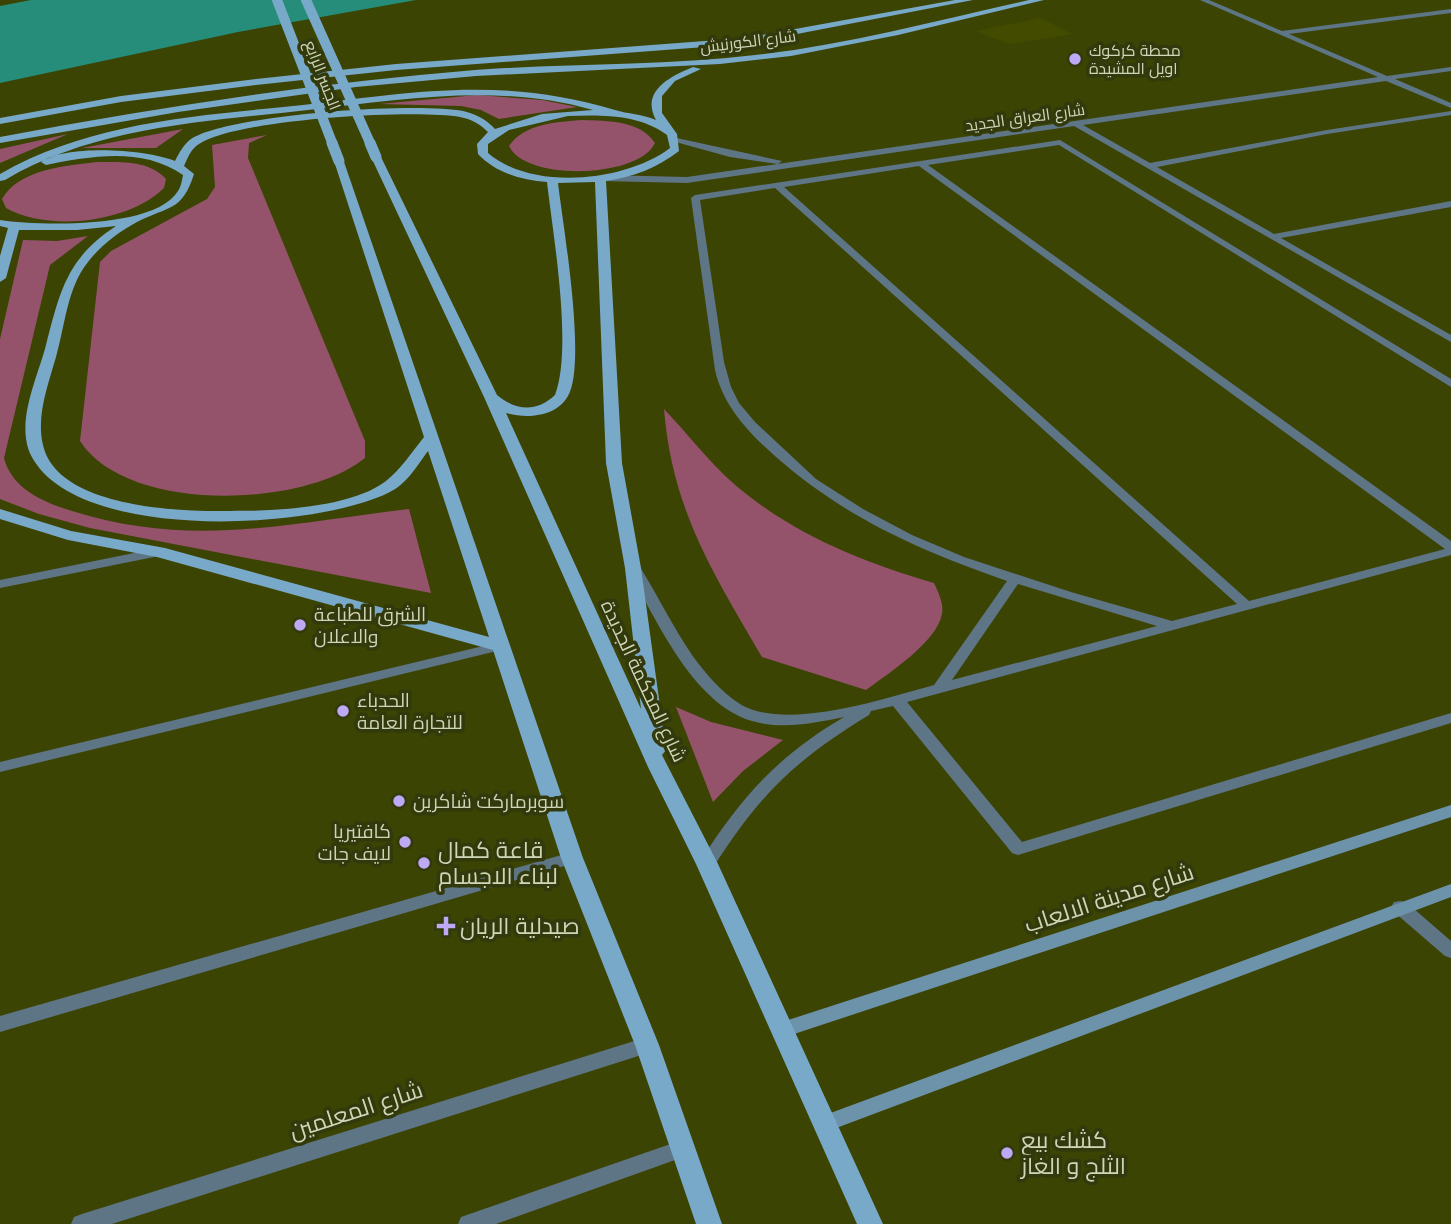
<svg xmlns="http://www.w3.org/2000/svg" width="1451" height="1224" font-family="Raleway,Cairo,sans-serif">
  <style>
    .built { fill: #434b00 }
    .green { fill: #94536b }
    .water { fill: #268d7a }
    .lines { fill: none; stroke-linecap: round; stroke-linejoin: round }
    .minor { fill: #5e7585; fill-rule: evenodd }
    .tertiary { fill: #5e7585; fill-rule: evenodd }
    .secondary { fill: #6d93ab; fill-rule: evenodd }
    .primary { fill: #79a9c9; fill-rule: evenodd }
    .primary-bridge-far1 { stroke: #79a9c9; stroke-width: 10 }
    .primary-bridge { stroke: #79a9c9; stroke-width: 11 }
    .poi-dot { fill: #bea9f4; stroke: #32390c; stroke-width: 2.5 }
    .labels { text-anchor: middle; stroke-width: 7; stroke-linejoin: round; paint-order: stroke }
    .far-street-label { font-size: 16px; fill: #cfd6b8; stroke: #32390c }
    .far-poi-label { font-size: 16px; fill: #cfd6b8; stroke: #32390c; text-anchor: start }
    .poi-label { font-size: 19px; fill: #cfd6b8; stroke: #32390c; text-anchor: start }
    .street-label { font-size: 19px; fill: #cfd6b8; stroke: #32390c }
    .near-poi-label { font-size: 23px; fill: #cfd6b8; stroke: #32390c; text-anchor: start }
    .near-street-label { font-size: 23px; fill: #cfd6b8; stroke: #32390c }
  </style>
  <rect width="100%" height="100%" fill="#3c4404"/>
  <polygon class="built" points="1041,18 1072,34 1009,44 976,31"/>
  <g class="green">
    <polygon points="477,95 542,100 577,107 499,119 481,110 461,106 379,104"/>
    <path d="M583,120C607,121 640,120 655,143C639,178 526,182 509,146C525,123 557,122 583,120Z"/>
    <polygon points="183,129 156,148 82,148"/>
    <polygon points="68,134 0,163 0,149"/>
    <path d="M267,135L249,143L248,158L365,441V458C304,508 127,514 80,441L100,262L111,251L207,199L215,187L212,145Z"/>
    <path d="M97,162C121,162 149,160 166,179L164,188C128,223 49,232 6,208L2,199C19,169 65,166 97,162Z"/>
    <path d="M88,236L50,265L4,458C12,489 43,502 72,511C193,549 288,523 409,509L431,593L90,528L39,514L0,499V339L23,240L57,241Z"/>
    <path d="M664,409C687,433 708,461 733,483C790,533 862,562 934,583C938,592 944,603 942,614C937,642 889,673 866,690L762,657C713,573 672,509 664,409Z"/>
    <polygon points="676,707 711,722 783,740 743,771 713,802"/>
  </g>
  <polygon class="water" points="31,0 416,0 238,32 0,83 0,6"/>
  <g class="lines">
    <g class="minor">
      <polygon points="1200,0 1209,0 1282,31 1451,9 1451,13 1289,34 1387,76 1451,67 1451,71 1395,79 1451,103 1451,108 1386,81 1083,125 1150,163 1327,130 1451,111 1451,115 1327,134 1157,167 1274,234 1451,201 1451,207 1281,238 1451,335 1451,342 1074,126 687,183 603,181 599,178 603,175 687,177 1378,77"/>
      <polygon points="672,137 782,161 778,164 730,157 672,141"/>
      <path d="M1060,140L1451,379V387L1059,145L928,165L1451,541V555L907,702L1022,842L1451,713V723L1018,855L1012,853L893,706L871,711L869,715C794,761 760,794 713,868L707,870L701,868L698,864L701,860C742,796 778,756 844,717C815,723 782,730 752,721C692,703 657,620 628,570L630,567H640C658,596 673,627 692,655C705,673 721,692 740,704C785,732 886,698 934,685L1007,581C919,550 847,519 776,457C749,433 723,406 715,370L691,198L695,195ZM919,166L1445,549L1249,601L784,187ZM775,188L1237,604L1172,621L1071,592L964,557L912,535L863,509L816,479L755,422L739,403L731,387L724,362L700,200ZM1018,584L1157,626L952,680Z"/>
      <polygon points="159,548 166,552 164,555 0,588 0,580"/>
      <polygon points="500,642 507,646 505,649 0,772 0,762"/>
      <polygon points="572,852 578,854 580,858 578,862 0,1032 0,1016"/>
      <polygon points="1400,901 1406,902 1451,941 1451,958 1445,956 1394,912 1391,907 1394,902"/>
    </g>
    <g class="tertiary">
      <polygon points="647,1037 654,1039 657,1045 654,1051 112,1224 71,1224 74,1217 82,1214"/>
      <polygon points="682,1140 689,1143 692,1149 689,1155 496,1224 458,1224 461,1217"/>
    </g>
    <g class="secondary">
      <polygon points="1451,805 1451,817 782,1038 775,1035 772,1030 775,1025 782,1022"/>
      <polygon points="1451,884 1451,897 831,1130 824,1133 817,1130 814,1124 817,1118"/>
    </g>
    <g class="primary">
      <polygon points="955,0 973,0 745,44 396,70 256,85 121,102 0,124 0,118 121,96 256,79 396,64 745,38"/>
      <path d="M1029,0H1044L898,35L791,56L720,64L476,76L356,87L178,112L0,143V137C157,107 316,83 475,70C568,63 662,66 755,55C847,45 938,20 1029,0Z"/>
      <path d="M693,67L701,69L675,81L662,96V113L677,134L679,151C657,168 633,177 606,181L622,463L641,568L666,750L662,755L718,864L883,1224H857L696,864L648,767L484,397L371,157L376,154L381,157L497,395C515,410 536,413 555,395C573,348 553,235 547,182C521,180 496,173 478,154L477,144L488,132C480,124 471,119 460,117C414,109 236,119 199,144C191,149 188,157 184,166L194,174C182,212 168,206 137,222C120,231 100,246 88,262C67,288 65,326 56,357C48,385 36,416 43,445C57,508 181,512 231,511C274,511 351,508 386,481C401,469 412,452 424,437L334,161L343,159L583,858L659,1045L722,1224H696L635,1045L561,858L493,650L157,557L68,540L0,519V509L71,531L165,548L489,637L428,451C417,466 406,485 388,493C311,530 82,542 33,459C13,426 38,377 46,345C60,291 67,258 116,226L77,230H19L6,278L0,282V256L8,228L0,226V220C39,226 155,229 178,191C181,187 182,180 183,175C142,147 92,156 46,165L41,162C67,144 146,149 175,161C179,153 184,144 191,139C231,114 415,102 463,111C476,114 486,119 495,129L542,114L593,110C499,83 404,99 308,110C204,122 97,126 5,180L0,181V174C88,123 193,116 293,106C410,93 498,75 615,110C628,114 642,114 656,120C640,91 671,76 693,67ZM568,116C603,115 638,114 667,135L670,148C625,182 532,191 488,153V144L509,130ZM595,182L606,463L625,568L641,709L506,413C527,419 556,417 568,396C587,363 563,225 558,183Z"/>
    </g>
    <g class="primary-bridge-far1">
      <polyline points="277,0 333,145"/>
      <polyline points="306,0 371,145"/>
    </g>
    <g class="primary-bridge">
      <polyline points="332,143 339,161"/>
      <polyline points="370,143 376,157"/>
    </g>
  </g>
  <g class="poi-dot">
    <circle cx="1075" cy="59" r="7"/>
    <circle cx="300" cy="625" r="7"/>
    <circle cx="343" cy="711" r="7"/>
    <circle cx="399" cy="801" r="7"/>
    <circle cx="405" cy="842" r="7"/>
    <circle cx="424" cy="863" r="7"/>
    <path d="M442.5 915.5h7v7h7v7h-7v7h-7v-7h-7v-7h7z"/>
    <circle cx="1007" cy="1153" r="7"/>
  </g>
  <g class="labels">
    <g class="far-street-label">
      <text transform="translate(748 41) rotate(-7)" y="6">شارع الكورنيش</text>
      <text transform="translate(323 75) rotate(69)" y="6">الجسر الرابع</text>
      <text transform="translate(1025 117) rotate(-8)" y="6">شارع العراق الجديد</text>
    </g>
    <g class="far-poi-label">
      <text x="1089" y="56">محطة كركوك<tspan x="1089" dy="18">اويل المشيدة</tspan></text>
    </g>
    <g class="poi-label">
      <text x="314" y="621">الشرق للطباعة<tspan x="314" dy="22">والاعلان</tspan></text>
      <text x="357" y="707">الحدباء<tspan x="357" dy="22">للتجارة العامة</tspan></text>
      <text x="413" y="808">سوبرماركت شاكرين</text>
      <text x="391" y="838" text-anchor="end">كافتيريا<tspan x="391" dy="22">لايف جات</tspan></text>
    </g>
    <g class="street-label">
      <text transform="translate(644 681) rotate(65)" y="7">شارع المحكمة الجديدة</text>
    </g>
    <g class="near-poi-label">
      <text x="438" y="858">قاعة كمال<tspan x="438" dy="26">لبناء الاجسام</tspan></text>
      <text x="460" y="934">صيدلية الريان</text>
      <text x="1021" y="1148">كشك بيع<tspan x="1021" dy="26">الثلج و الغاز</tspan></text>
    </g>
    <g class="near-street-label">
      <text transform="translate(1109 898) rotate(-18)" y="8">شارع مدينة الالعاب</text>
      <text transform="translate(356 1110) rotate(-18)" y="8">شارع المعلمين</text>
    </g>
  </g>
</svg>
